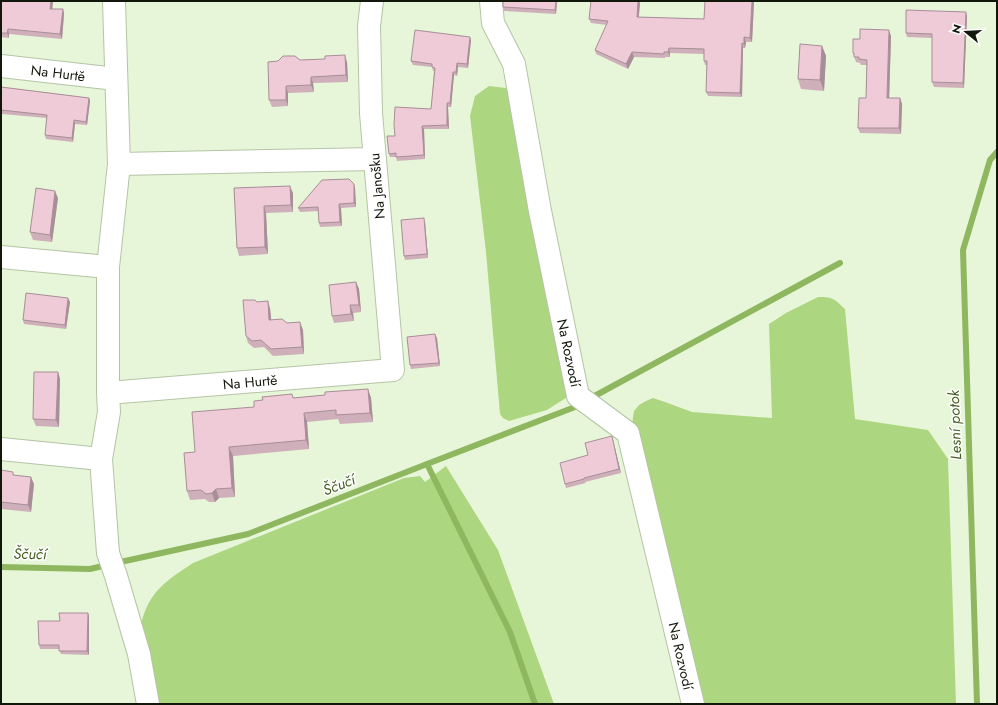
<svg xmlns="http://www.w3.org/2000/svg" width="998" height="705" font-family="Jost,sans-serif">
  <style>
    .green { fill: #add680 }
    .lines { fill: none; stroke-linecap: round; stroke-linejoin: round }
    .stream { stroke: #8eb75f; stroke-width: 6 }
    .minor-casing { stroke: #b5c4a6; stroke-width: 24 }
    .minor { stroke: #fff; stroke-width: 22 }
    .wall { fill: #ceafba }
    .shaded-wall { fill: #a78e97 }
    .building { fill: #efcbd8; stroke: #a78e97 }
    .labels { text-anchor: middle; stroke-width: 3; stroke-linejoin: round; paint-order: stroke }
    .street-label { font-size: 14px; fill: #12170c; stroke: #fff }
    .water-label { font-size: 15px; font-style: italic; fill: #445f22; stroke: #fff }
  </style>
  <rect width="100%" height="100%" fill="#e7f6d8"/>
  <g class="green">
    <polygon points="489,86 515,89 569,396 547,410 509,421 503,418 500,414 486,252 470,116 475,96"/>
    <path d="M818,297C834,297 834,299 845,309L855,419L928,430L948,459L956,704H700L632,424L634,411L639,405L646,401L653,398L665,402L692,412L772,418L769,324L786,313Z"/>
    <path d="M446,466L498,550L554,704H157L141,625C148,592 167,580 193,563L404,478L420,476L425,482Z"/>
  </g>
  <g class="lines">
    <g class="stream">
      <polyline points="589,399 840,263"/>
      <polyline points="427,464 575,407 580,404"/>
      <polyline points="116,563 248,534 427,464 510,632 535,704"/>
      <polyline points="1,567 90,569 107,565"/>
      <polyline points="977,704 963,250 990,160 997,152"/>
    </g>
    <defs>
      <g id="minor">
        <polyline points="114,1 119,164 108,267 108,393 109,412 101,459 108,553 116,576 139,654 148,704"/>
        <polyline points="491,1 493,23 514,64 540,211 578,396 628,433 693,704"/>
        <polyline points="1,66 116,79"/>
        <polyline points="119,164 375,159"/>
        <polyline points="1,257 108,267"/>
        <polyline points="108,393 393,370 371,113 369,26 372,1"/>
        <polyline points="1,449 101,459"/>
      </g>
    </defs>
    <use href="#minor" class="minor-casing"/>
    <use href="#minor" class="minor"/>
  </g>
  <g class="wall">
    <polygon points="1,1 53,1 52,9 63,9 64,14 62,39 9,34 9,38 1,37"/>
    <polygon points="557,1 556,14 504,11 503,7"/>
    <polygon points="754,2 752,42 746,42 745,48 743,48 742,97 708,96 706,92 707,65 705,65 704,61 704,54 670,53 670,57 665,57 665,58 634,57 628,69 596,54 595,50 607,25 591,23 589,19 640,3 639,17 704,19"/>
    <polygon points="967,16 964,88 934,87 932,82 932,38 907,37 906,33"/>
    <polygon points="891,36 889,98 900,98 902,104 901,134 860,133 858,128 866,98 867,65 861,65 860,63 856,62 853,53 860,39"/>
    <polygon points="471,40 468,68 458,67 457,76 454,75 451,107 448,107 449,129 424,129 425,159 397,161 396,157 390,157 389,154 395,136 431,109 434,71 433,71 432,67 413,65 411,61"/>
    <polygon points="822,46 826,56 824,91 801,89 798,79"/>
    <polygon points="300,60 347,62 348,82 313,83 314,92 288,93 288,106 272,107 269,100"/>
    <polygon points="1,87 89,98 90,101 87,125 75,124 73,142 46,139 45,135 47,118 2,114 2,116 1,116"/>
    <polygon points="354,184 355,188 356,207 341,208 342,226 320,227 319,223 319,211 300,212 298,208"/>
    <polygon points="234,188 293,193 293,212 266,213 268,254 239,256 237,248"/>
    <polygon points="58,198 52,242 33,240 30,232"/>
    <polygon points="425,222 428,258 405,260 404,256"/>
    <polygon points="356,282 359,289 361,312 353,313 354,321 334,323 332,316"/>
    <polygon points="70,302 66,329 24,324 23,320"/>
    <polygon points="257,302 270,308 271,320 287,323 303,330 304,354 273,356 264,347 254,348 248,343 246,336"/>
    <polygon points="437,338 440,366 411,369 410,365"/>
    <polygon points="58,372 60,379 59,427 36,426 33,419"/>
    <polygon points="368,389 371,398 373,422 340,424 338,419 307,422 309,449 233,456 235,497 219,498 215,502 209,502 205,499 190,500 187,491 195,452 254,407 294,398 325,395"/>
    <polygon points="613,440 621,473 585,482 586,483 566,488 565,484 588,455"/>
    <polygon points="1,470 14,475 34,484 31,512 1,509"/>
    <polygon points="88,613 89,617 89,655 61,654 59,649 40,649 39,645 60,621"/>
  </g>
  <g class="shaded-wall">
    <polygon points="51,1 53,1 52,13 50,9"/>
    <polygon points="556,1 557,1 556,14 555,10"/>
    <polygon points="638,1 639,1 640,3 638,21 637,17"/>
    <polygon points="752,1 753,1 754,2 752,42 750,38"/>
    <polygon points="63,9 64,14 62,39 60,34"/>
    <polygon points="966,12 967,16 964,88 963,83"/>
    <polygon points="8,29 9,34 9,38 7,33"/>
    <polygon points="889,30 891,36 889,104 887,98"/>
    <polygon points="470,37 471,40 468,68 467,64"/>
    <polygon points="744,37 746,42 745,48 744,44"/>
    <polygon points="742,43 743,48 742,97 740,93"/>
    <polygon points="822,46 826,56 824,91 820,80"/>
    <polygon points="669,48 670,53 670,57 668,52"/>
    <polygon points="632,52 634,57 628,69 626,64"/>
    <polygon points="345,55 347,62 348,82 346,75"/>
    <polygon points="457,63 458,67 457,76 456,72"/>
    <polygon points="453,72 454,75 451,107 450,103"/>
    <polygon points="311,77 313,83 314,92 311,85"/>
    <polygon points="286,86 288,93 288,106 286,100"/>
    <polygon points="89,98 90,101 87,125 86,122"/>
    <polygon points="900,98 902,104 901,134 899,128"/>
    <polygon points="447,103 448,107 449,129 447,125"/>
    <polygon points="74,120 75,124 73,142 72,138"/>
    <polygon points="422,126 424,129 425,159 424,155"/>
    <polygon points="354,184 355,188 356,207 354,203"/>
    <polygon points="290,186 293,193 293,212 291,205"/>
    <polygon points="55,191 58,198 52,242 50,235"/>
    <polygon points="339,204 341,208 342,226 340,222"/>
    <polygon points="264,206 266,213 268,254 265,247"/>
    <polygon points="424,218 425,222 428,258 427,254"/>
    <polygon points="356,282 359,289 361,312 359,305"/>
    <polygon points="68,298 70,302 66,329 65,325"/>
    <polygon points="268,301 270,308 272,328 269,320"/>
    <polygon points="350,305 353,313 354,321 351,314"/>
    <polygon points="300,322 303,330 304,354 302,347"/>
    <polygon points="435,334 437,338 440,366 439,363"/>
    <polygon points="58,372 60,379 59,427 56,420"/>
    <polygon points="368,389 371,398 373,422 370,413"/>
    <polygon points="304,413 307,422 309,449 306,440"/>
    <polygon points="612,436 613,440 621,473 619,469"/>
    <polygon points="229,447 233,456 235,497 232,488"/>
    <polygon points="31,477 34,484 31,512 28,505"/>
    <polygon points="216,489 219,498 215,502 212,493"/>
    <polygon points="88,613 89,617 89,655 87,651"/>
  </g>
  <g class="building">
    <polygon points="1,1 51,1 50,9 63,9 60,34 8,29 7,33 1,33"/>
    <polygon points="503,1 556,1 555,10 503,7"/>
    <polygon points="591,1 638,1 637,17 704,19 705,1 752,1 750,38 744,37 744,44 742,43 740,93 706,92 707,61 704,61 704,49 669,48 668,52 664,52 664,54 632,52 626,64 595,50 608,21 589,19"/>
    <polygon points="906,10 966,12 963,83 932,82 932,34 906,33"/>
    <polygon points="860,29 889,30 887,98 900,98 899,128 858,128 859,98 866,98 867,60 859,59 859,57 854,57 854,53 853,53 853,39 860,39"/>
    <polygon points="415,30 470,37 467,64 457,63 456,72 453,72 450,103 447,103 447,125 422,126 424,155 396,157 396,153 389,154 387,136 395,136 394,125 395,107 431,109 435,68 432,67 432,64 411,61"/>
    <polygon points="800,44 822,46 820,80 798,79"/>
    <polygon points="345,55 346,75 311,77 311,85 286,86 286,100 269,100 268,62 278,61 283,56 295,56 300,60 325,59 325,56"/>
    <polygon points="1,87 89,98 86,122 74,120 72,138 45,135 47,115 1,110 1,111"/>
    <polygon points="349,179 354,184 354,203 339,204 340,222 319,223 318,207 298,208 322,180"/>
    <polygon points="290,186 291,205 264,206 265,247 237,248 234,188"/>
    <polygon points="36,188 55,191 50,235 30,232"/>
    <polygon points="424,218 427,254 404,256 401,220"/>
    <polygon points="356,282 359,305 350,305 351,314 332,316 329,285"/>
    <polygon points="26,293 68,298 65,325 23,320"/>
    <polygon points="243,300 255,300 257,302 268,301 269,320 282,319 287,323 300,322 302,347 271,349 261,340 252,341 246,336"/>
    <polygon points="435,334 439,363 410,365 407,337"/>
    <polygon points="34,372 58,372 56,420 33,419"/>
    <polygon points="368,389 370,413 336,415 336,410 304,413 306,440 229,447 232,488 216,489 212,493 206,494 201,490 187,491 184,453 195,452 192,412 254,407 254,401 263,400 262,397 292,394 293,398 325,395 325,392"/>
    <polygon points="612,436 619,469 584,478 584,479 565,484 560,463 588,455 585,443"/>
    <polygon points="1,470 13,472 13,475 31,477 28,505 1,502"/>
    <polygon points="59,613 88,613 87,651 59,651 59,645 39,645 38,621 60,621"/>
  </g>
  <g class="labels">
    <g class="street-label">
      <text transform="translate(58 73) rotate(7)" y="5">Na Hurtě</text>
      <text transform="translate(377 186) rotate(-95)" y="5">Na Janošku</text>
      <text transform="translate(569 353) rotate(78)" y="5">Na Rozvodí</text>
      <text transform="translate(250 382) rotate(-5)" y="5">Na Hurtě</text>
      <text transform="translate(681 656) rotate(77)" y="5">Na Rozvodí</text>
    </g>
    <g class="water-label">
      <text transform="translate(955 425) rotate(-92)" y="5">Lesní potok</text>
      <text transform="translate(339 485) rotate(-21)" y="5">Ščučí</text>
      <text transform="translate(30 554) rotate(1)" y="5">Ščučí</text>
    </g>
  </g>
  <rect width="998" height="705" fill="none" stroke="#12170c" stroke-width="4"/>
  <g transform="translate(966 32) rotate(288)" stroke="#ffffff" stroke-width="3" paint-order="stroke">
  <path d="M0-3L7 15L0 10L-7 15Z" fill="#12170c"/>
  <text y="-6" font-size="11" font-weight="bold" text-anchor="middle" fill="#12170c">N</text>
  </g>
</svg>
